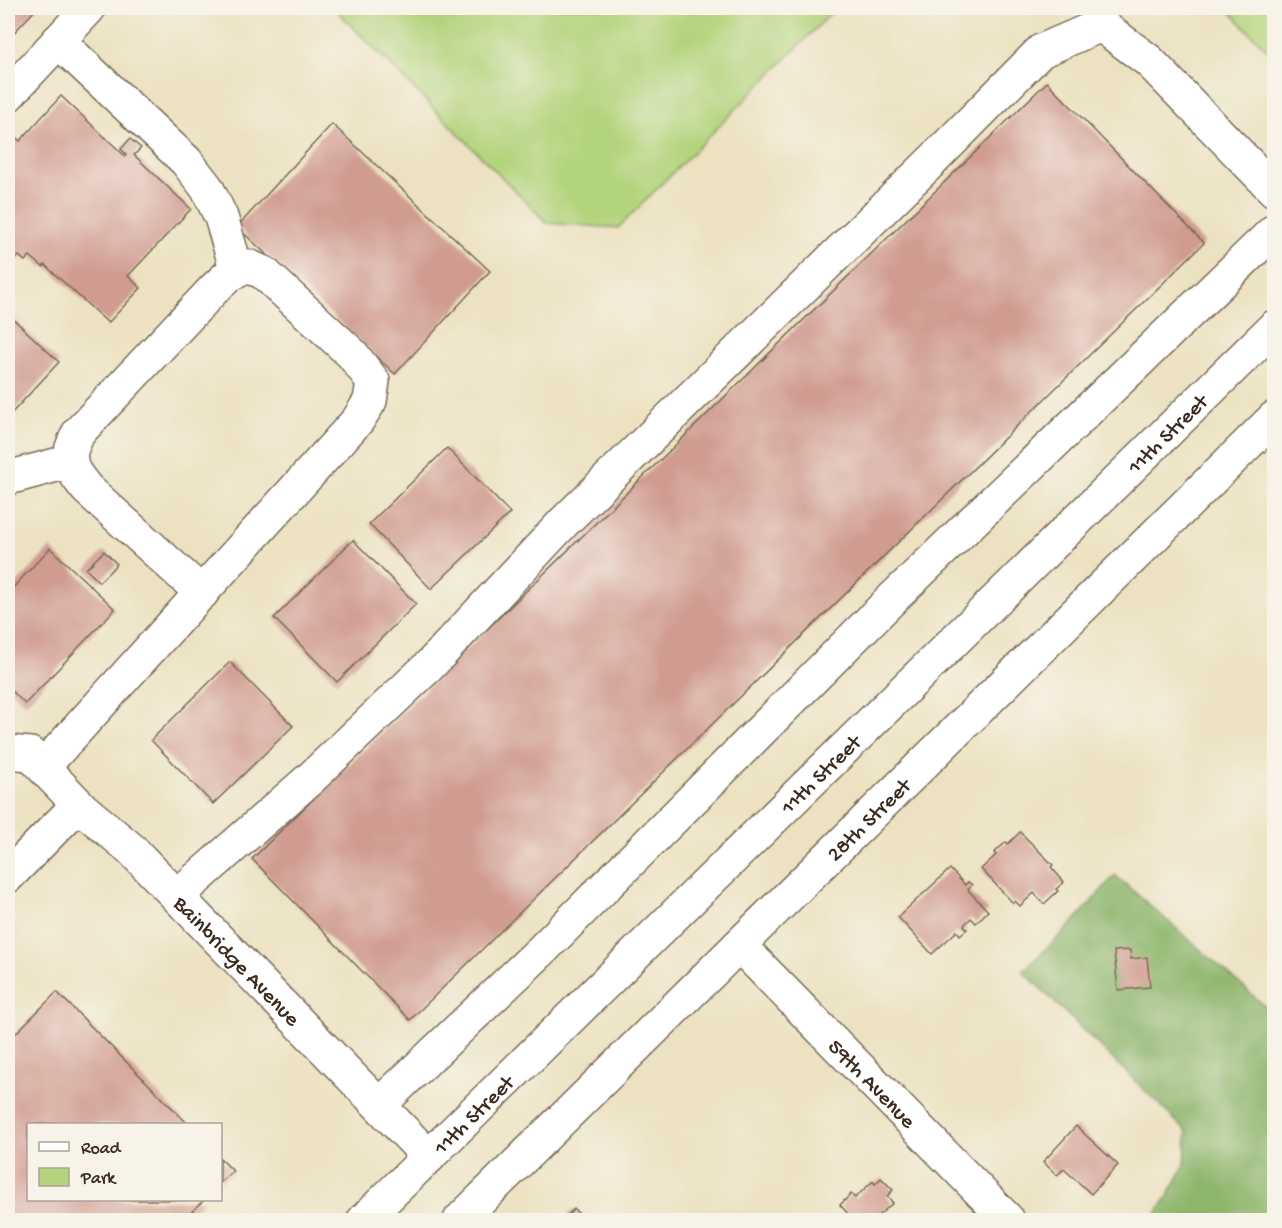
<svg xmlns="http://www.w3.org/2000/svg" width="1282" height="1228" font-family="'Gochi Hand',sans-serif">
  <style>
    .green { fill: #b2d47c; stroke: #767f4d; stroke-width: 1.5 }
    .forest { fill: #8db66c; stroke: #647045; stroke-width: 1.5 }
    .building { fill: #d09b91 }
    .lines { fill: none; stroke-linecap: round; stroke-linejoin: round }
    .minor-casing { stroke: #796a57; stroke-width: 36 }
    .major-casing { stroke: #796a57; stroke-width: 36 }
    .minor { stroke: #fff; stroke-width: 33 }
    .major { stroke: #fff; stroke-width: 33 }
    .labels { text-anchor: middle; stroke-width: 4.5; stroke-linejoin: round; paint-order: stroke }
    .street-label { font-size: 22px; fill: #3b2a1e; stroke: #f7f3e8 }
  </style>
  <rect width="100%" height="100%" fill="#f7f3e8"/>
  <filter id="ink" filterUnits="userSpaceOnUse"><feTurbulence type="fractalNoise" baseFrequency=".0167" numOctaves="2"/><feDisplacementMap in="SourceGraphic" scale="12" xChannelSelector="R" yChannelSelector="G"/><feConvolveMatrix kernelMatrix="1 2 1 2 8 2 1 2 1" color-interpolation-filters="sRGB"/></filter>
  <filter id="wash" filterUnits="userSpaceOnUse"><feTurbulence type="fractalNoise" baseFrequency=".008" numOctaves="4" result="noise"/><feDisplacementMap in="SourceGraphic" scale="24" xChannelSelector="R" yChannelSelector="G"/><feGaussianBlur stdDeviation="1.35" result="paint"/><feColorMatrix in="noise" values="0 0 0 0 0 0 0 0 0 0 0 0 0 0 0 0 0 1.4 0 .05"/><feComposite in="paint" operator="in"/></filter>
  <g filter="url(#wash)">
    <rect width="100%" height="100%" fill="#ece2c1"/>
    <g class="green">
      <polygon points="334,8 836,8 618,228 547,223"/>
      <polygon points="1226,8 1274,8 1274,57"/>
    </g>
    <polygon class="forest" points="1115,875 1272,1012 1274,1010 1274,1220 1152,1220 1170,1193 1185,1164 1187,1132 1023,971 1071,925"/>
    <g id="blocks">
      <g class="building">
        <polygon points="8,8 37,8 8,39"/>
        <polygon points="1047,82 1204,243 410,1020 252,859"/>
        <polygon points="61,96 125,156 126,154 121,149 130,139 141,148 134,155 191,209 128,276 141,288 108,323 45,265 43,267 30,256 25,261 19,256 11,264 8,260 8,136 10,133 20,141"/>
        <polygon points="332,124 490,271 395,374 237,227"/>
        <polygon points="8,314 59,362 8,417"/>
        <polygon points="447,448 510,513 431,589 369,524"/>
        <polygon points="353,540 416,604 337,682 274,618"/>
        <polygon points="50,548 115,609 25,704 8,687 8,593"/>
        <polygon points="104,551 117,564 99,582 86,569"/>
        <polygon points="230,662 293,726 213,804 151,740"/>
        <polygon points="1020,832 1053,865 1051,867 1064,882 1056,889 1058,891 1044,904 1034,893 1020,906 1015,901 1013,903 981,869 996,855 994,853 1006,842 1008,844"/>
        <polygon points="950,869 965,885 968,882 972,885 968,890 988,911 976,923 971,918 964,925 967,929 960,935 957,931 932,954 898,917"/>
        <polygon points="1130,950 1131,959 1147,957 1150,987 1118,990 1114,951"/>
        <polygon points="57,992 188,1124 28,1124 28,1200 204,1200 183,1220 8,1220 8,1041"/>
        <polygon points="1076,1126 1118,1165 1091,1194 1064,1169 1057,1175 1043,1162"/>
        <polygon points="220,1158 233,1171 220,1183"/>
        <polygon points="881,1178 893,1190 887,1196 893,1203 873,1220 854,1220 840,1205 851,1194 855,1198 873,1181 875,1184"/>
        <polygon points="574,1209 585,1220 562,1220"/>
      </g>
    </g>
  </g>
  <g filter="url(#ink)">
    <use href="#blocks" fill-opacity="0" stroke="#796a57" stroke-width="1.5"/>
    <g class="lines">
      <defs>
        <g id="minor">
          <polyline points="58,41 186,161 207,188 221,217 237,271"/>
          <polyline points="8,95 89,8"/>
          <polyline points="8,478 71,461"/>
          <path id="s1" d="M8,752L30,754L83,809L131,849L429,1157"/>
          <path d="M43,767L358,420L370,401L373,381L352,354L264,273L248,266L229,275L214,289L79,432C65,460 67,464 87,489L202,593"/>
          <polyline points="8,876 78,805"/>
          <polyline points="177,896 311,778 431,664 564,522 934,159 1041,51 1101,25 1149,61 1274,190"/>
          <path id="s2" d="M739,945L1008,1220"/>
          <polyline points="379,1105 543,949 892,599 1274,231"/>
          <path id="s3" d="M364,1220L1274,327"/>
        </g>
        <g id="major">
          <path id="s4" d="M460,1220L1274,418"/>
        </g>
      </defs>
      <use href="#minor" class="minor-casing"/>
      <use href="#major" class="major-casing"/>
      <use href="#minor" class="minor"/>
      <use href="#major" class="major"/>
    </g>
  </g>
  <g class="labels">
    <g class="street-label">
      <text dy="8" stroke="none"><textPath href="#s3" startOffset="1124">11th Street</textPath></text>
      <text dy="8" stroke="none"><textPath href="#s3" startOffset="638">11th Street</textPath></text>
      <text dy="8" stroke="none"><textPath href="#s4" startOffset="572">28th Street</textPath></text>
      <text dy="8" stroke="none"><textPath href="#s1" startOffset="315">Bainbridge Avenue</textPath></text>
      <text dy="8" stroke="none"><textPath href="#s2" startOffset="192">59th Avenue</textPath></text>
      <text dy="8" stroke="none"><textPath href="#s3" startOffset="152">11th Street</textPath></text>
    </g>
  </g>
  <rect width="1282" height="1228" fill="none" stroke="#f7f3e8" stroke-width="30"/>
  <rect x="27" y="1123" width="195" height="78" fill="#f7f3e8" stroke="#aca397" stroke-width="1.5"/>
  <rect x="39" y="1142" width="30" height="9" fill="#ffffff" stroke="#aca397" stroke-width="1.5"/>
  <text x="81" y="1153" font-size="18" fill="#3b2a1e">Road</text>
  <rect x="39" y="1168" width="30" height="18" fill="#b2d47c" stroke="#aca397" stroke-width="1.5"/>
  <text x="81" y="1183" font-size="18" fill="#3b2a1e">Park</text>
</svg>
